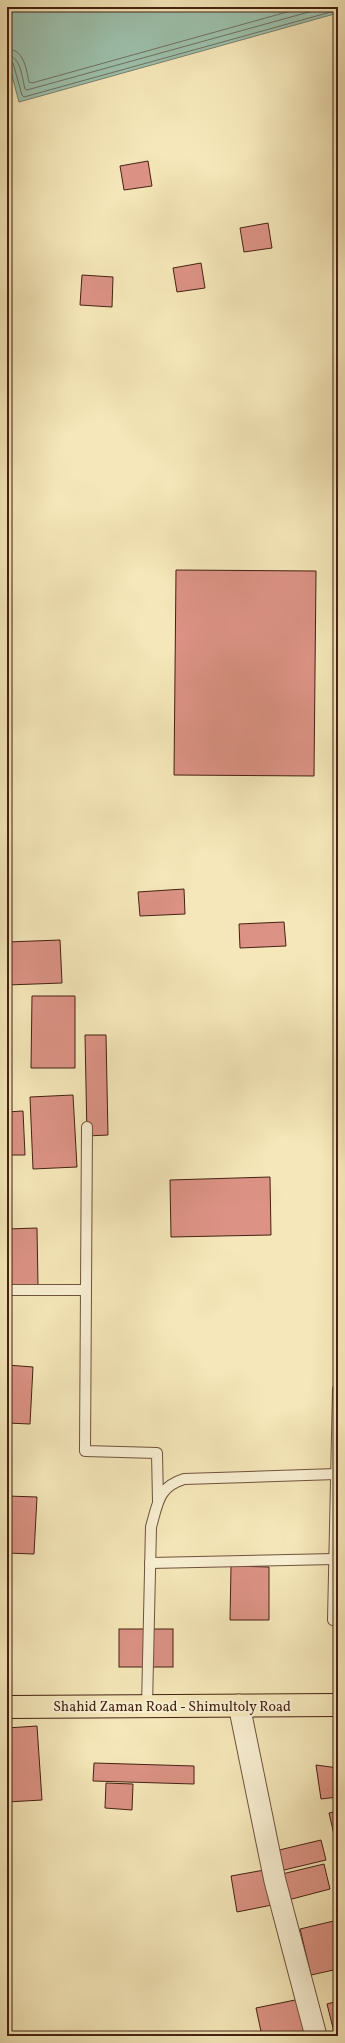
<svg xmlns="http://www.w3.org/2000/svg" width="345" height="2043" font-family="Vollkorn,serif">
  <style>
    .water { fill: #9cc0ac; stroke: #79806e }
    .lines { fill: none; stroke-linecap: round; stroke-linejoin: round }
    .shore { stroke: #70705f; stroke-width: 1 }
    .building { fill: #dc9385; stroke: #442112 }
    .lane-casing { stroke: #70523c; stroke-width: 12 }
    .street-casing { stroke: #70523c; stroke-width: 23 }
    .primary-casing { stroke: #442112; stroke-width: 24 }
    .lane { stroke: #f8efd2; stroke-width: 10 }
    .street { stroke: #f8efd2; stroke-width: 21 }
    .primary { stroke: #f5e7b9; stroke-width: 22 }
    .labels { text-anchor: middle; stroke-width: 4; stroke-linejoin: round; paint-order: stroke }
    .street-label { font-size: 14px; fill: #442112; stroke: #f8efd2 }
  </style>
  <rect width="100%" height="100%" fill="#f5e7b9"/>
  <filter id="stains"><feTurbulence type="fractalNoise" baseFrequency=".005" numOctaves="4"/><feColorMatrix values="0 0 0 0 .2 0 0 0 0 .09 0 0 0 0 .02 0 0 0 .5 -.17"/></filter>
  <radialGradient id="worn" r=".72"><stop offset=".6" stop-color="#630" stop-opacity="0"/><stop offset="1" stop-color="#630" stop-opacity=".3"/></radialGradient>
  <polygon class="water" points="7,7 338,7 338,13 19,102 7,57"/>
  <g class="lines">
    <g class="shore">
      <path d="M7,49C24,49 26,68 29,82L32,83L305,7"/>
      <path d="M7,55C21,56 22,78 25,89L27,90L327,7"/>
      <polyline points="7,60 13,63 22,95 24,97 338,10"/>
    </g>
  </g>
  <g class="building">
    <polygon points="148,161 152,186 124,190 120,166"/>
    <polygon points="268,223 272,248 244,252 240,228"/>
    <polygon points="201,263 205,288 177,292 173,268"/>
    <polygon points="82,275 113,277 112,307 80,305"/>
    <polygon points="176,570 316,571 314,776 174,775"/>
    <polygon points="184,889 185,914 140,916 138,892"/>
    <polygon points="284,922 286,946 240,948 239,924"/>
    <polygon points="60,940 62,983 7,985 7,942"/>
    <polygon points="32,996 75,996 75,1068 31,1068"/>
    <polygon points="85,1035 106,1035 108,1135 87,1136"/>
    <polygon points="73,1095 77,1167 33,1169 30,1097"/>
    <polygon points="23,1111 25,1155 7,1155 7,1112"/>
    <polygon points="270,1177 271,1235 171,1237 170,1180"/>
    <polygon points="37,1228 38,1285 7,1286 7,1229"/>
    <polygon points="7,1365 33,1367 30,1424 7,1423"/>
    <polygon points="7,1496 37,1497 34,1554 7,1553"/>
    <polygon points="231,1566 269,1567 269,1620 230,1620"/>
    <rect x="119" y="1629" width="54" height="38"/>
    <polygon points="37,1726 42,1800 7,1802 7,1728"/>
    <polygon points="94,1763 194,1766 194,1784 93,1781"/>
    <polygon points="316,1765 338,1768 338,1797 321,1799"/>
    <polygon points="106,1783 133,1784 132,1810 105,1808"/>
    <polygon points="338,1811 338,1852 329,1813"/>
    <polygon points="321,1840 326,1860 280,1871 275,1851"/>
    <polygon points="324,1864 330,1889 288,1900 282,1874"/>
    <polygon points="270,1869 277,1904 237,1912 231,1876"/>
    <polygon points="338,1920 338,1969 311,1975 300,1929"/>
    <polygon points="300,1999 311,2036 262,2036 256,2008"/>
    <polygon points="338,2001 338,2036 335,2036 327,2004"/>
  </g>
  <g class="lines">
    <defs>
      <g id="lane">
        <polyline points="87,1127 85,1451 157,1453 158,1501"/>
        <polyline points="7,1290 86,1290"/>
        <polyline points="338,1389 333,1620 338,1620"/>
        <polyline points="150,1563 334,1559"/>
        <path d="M147,1706L151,1527C158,1503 158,1487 184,1479L336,1474"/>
      </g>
      <polyline id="street" points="239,1705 275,1881 316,2036"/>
      <polyline id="primary" points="7,1707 338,1705"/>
    </defs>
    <use href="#lane" class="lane-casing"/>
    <use href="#street" class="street-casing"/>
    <use href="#primary" class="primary-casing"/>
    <use href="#lane" class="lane"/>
    <use href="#street" class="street"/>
    <use href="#primary" class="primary"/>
  </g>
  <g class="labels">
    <g class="street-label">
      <text x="172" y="1711">Shahid Zaman Road - Shimultoly Road</text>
    </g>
  </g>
  <rect width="345" height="2043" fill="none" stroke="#f5e7b9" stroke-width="24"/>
  <rect x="8" y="8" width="329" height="2027" fill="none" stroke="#442112" stroke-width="2"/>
  <rect x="12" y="12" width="321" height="2019" fill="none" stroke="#442112"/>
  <rect width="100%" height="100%" filter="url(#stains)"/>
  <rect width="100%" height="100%" fill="url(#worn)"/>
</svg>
